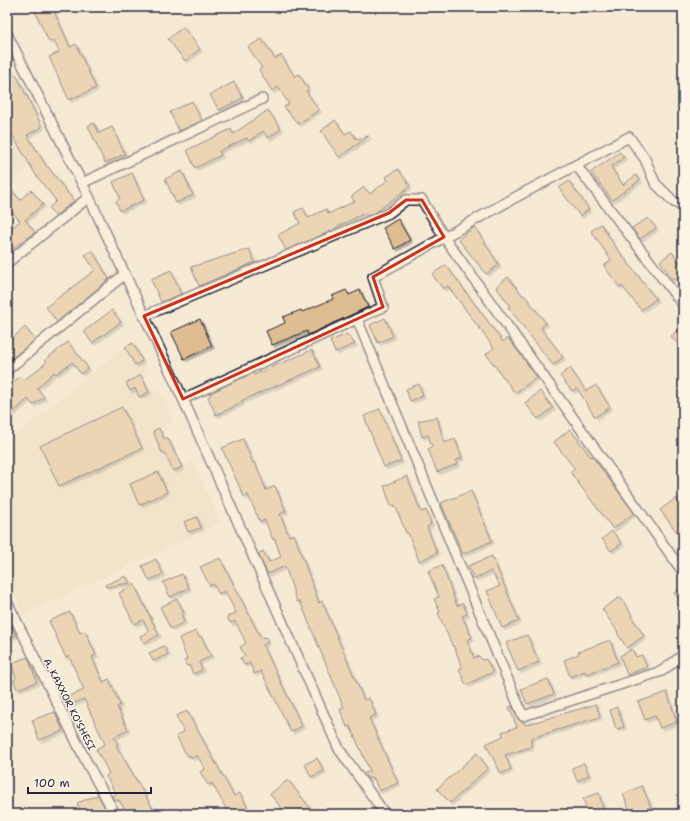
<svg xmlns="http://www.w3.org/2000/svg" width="690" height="821" font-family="'Shantell Sans',sans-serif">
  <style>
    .built { fill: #efdcc0 }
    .building { fill: #debd90; stroke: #22223b; filter: url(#shadow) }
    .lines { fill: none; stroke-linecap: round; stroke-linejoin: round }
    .minor-casing { stroke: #22223b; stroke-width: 12 }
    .minor { stroke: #fcf5e5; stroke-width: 9 }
    .marked { fill: none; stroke: #c8321e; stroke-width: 3; stroke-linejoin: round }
    .labels { text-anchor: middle; stroke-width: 3; stroke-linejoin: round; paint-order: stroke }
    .street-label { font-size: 10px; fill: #22223b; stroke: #fcf5e5 }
  </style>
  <defs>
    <filter id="shadow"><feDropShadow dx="2.5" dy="2.5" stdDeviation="0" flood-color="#0004"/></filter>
  </defs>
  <rect width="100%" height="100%" fill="#f6ead4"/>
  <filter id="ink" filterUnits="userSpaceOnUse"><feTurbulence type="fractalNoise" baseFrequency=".025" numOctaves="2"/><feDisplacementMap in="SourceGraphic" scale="8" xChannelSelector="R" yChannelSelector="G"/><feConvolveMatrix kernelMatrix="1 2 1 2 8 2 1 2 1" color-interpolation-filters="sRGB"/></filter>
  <g filter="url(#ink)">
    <g class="built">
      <polygon points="7,67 12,76 16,74 42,127 27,135 31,142 31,165 7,186"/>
      <polygon points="133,343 148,372 141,376 149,392 158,387 173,422 159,428 164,439 167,437 182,467 193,461 220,523 23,615 7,571 7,442 125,347"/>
    </g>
    <g class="building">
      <polygon points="33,7 52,7 70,47 76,44 96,88 69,100 49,57 59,52 54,40 49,42"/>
      <polygon points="183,27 200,49 185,61 168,39"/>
      <polygon points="262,39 275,59 281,55 295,77 299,74 308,89 306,91 319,110 298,124 284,107 289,104 278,87 272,91 259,70 262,68 248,47"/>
      <polygon points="7,67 12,76 16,74 42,127 27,135 47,167 48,167 74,201 55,216 49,208 56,201 36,175 7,126"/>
      <polygon points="234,82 243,98 219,110 210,95"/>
      <polygon points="192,101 202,121 179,131 170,112"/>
      <polygon points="268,110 281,129 268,138 263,131 249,141 247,138 219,151 221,155 195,168 187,150 231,129 233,134"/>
      <polygon points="335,120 345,134 351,131 356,139 369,136 339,157 321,131"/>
      <polygon points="94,123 99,133 112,127 125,154 105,163 88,126"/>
      <polygon points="620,152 624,157 611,167 623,185 636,175 640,180 612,200 591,172"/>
      <polygon points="398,169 410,186 375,213 367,216 365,213 335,228 336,229 286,250 278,235 300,223 294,212 303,208 308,218 326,209 328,214 355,201 351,197 364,187 370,194 388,180 386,177"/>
      <polygon points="182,171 193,195 176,203 165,179"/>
      <polygon points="132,173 144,200 120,211 116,201 120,198 113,182"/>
      <polygon points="569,181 589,209 580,216 559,188"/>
      <polygon points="11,189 20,200 31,190 43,204 25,220 35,232 7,253 7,232 20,221 7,206 7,192"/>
      <polygon points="648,218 656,228 640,239 632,228"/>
      <polygon points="398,219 410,240 395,249 383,228"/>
      <polygon points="601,224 615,246 656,299 641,310 622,286 620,288 604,266 611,260 591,231"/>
      <polygon points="475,227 499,265 486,274 458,239"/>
      <polygon points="249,249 255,262 199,286 191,267"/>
      <polygon points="92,250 109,279 57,322 46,307 95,270 85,255"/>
      <polygon points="672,252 683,267 683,272 673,280 660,261"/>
      <polygon points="446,265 503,342 508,338 537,377 515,393 486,354 494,348 448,286 443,289 432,274"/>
      <polygon points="171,270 181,294 161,302 151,279"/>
      <polygon points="508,277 523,296 524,295 546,323 541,328 563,357 553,365 508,307 510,306 496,287"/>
      <polygon points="346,290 349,295 360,290 368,307 308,335 307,331 272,345 266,331 285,323 283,317 301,310 302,312 333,299 332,296"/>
      <polygon points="112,310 121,322 92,343 84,331"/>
      <polygon points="385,318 393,336 378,343 370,325"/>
      <polygon points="200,319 212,346 184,359 171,332"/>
      <polygon points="25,327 35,340 7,362 7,343"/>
      <polygon points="680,328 683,331 683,350 671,336"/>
      <polygon points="347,334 355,344 335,352 330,341"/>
      <polygon points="68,342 88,368 81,374 72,362 56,374 54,372 37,388 44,397 33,405 28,399 7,418 7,387 20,377 24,380 47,362 45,360"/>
      <polygon points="133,343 142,361 135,365 125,347"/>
      <polygon points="312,350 320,367 241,401 242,403 216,415 208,397 211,395 210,393 253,373 254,375"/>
      <polygon points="570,368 586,391 596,385 610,407 595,417 577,388 572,391 560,376"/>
      <polygon points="141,375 149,392 139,397 135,388 130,391 126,383"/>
      <polygon points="419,384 423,396 410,401 406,389"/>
      <polygon points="540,391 553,408 538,419 525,403"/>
      <polygon points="122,407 142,448 59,486 40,446"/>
      <polygon points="380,409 401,461 384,467 364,416"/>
      <polygon points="437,417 444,443 455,439 462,458 456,460 458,464 437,472 428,449 432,447 428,435 422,437 418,421"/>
      <polygon points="159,428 164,439 167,437 182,467 173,471 164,452 162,453 153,431"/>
      <polygon points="570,429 591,457 592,456 634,513 613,529 570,472 575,469 554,442"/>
      <polygon points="243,439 253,463 255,463 266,490 275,486 286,511 280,514 289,536 294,534 319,603 322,601 364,700 369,698 376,715 369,718 398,783 379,791 373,777 368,779 365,773 370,771 350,726 347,727 340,709 344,708 300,601 297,602 285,566 268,574 258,554 263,551 269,562 281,557 275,539 273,540 265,520 260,522 248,495 244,497 222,448"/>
      <polygon points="158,472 167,492 139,505 130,484"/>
      <polygon points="407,476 421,512 426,510 431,524 427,527 437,553 419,561 408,533 406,533 395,505 391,506 384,486"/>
      <polygon points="471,491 492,541 463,554 441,503"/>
      <polygon points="676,498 683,509 683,516 681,517 683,523 683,540 660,510"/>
      <polygon points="197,517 201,528 188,532 184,522"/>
      <polygon points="612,531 622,543 611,551 602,539"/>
      <polygon points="492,556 519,621 502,628 487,591 500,586 491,571 474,579 468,566"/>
      <polygon points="220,558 261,638 266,637 268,642 263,645 302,726 291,732 261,671 254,674 250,663 244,665 240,658 245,656 240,647 246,643 235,621 230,623 227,617 236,613 225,591 219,594 213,584 210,586 200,567"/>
      <polygon points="156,559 163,574 149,580 142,566"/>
      <polygon points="442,565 457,606 463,603 467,614 462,616 472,638 467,640 474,658 479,656 482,660 486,659 493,672 466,685 459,669 462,668 454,646 453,647 438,613 440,612 434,599 439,597 428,571"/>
      <polygon points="182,574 189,588 170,597 163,582"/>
      <polygon points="126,576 130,583 106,587 105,585"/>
      <polygon points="134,584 159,635 144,643 140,636 149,632 143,620 134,624 119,593"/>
      <polygon points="683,587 683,605 674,593"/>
      <polygon points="620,597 632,615 631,616 644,636 627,648 617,633 618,632 602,609"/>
      <polygon points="177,599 184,612 181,614 184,622 173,628 170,628 160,607"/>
      <polygon points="70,612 80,633 85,631 96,655 92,657 103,682 109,679 120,705 117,707 128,730 114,737 118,744 116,745 156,814 127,814 119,800 114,800 112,796 116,794 106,776 109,773 96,749 105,744 84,699 70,705 67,697 84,690 69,656 66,658 49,621"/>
      <polygon points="7,615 16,635 7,638"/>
      <polygon points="196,631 199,637 201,636 211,656 199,662 202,670 193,674 189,665 187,666 184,661 187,659 179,638"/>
      <polygon points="527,635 539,662 518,671 506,643"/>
      <polygon points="610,640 618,662 587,674 585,671 570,677 564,660 579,654 578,652"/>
      <polygon points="164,646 168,654 153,661 149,653"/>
      <polygon points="632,649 636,657 642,655 647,667 627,675 620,656"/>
      <polygon points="28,657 37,682 17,689 14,680 16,678 11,663"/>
      <polygon points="548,679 554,694 527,704 521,689"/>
      <polygon points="667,692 677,722 660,728 655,716 645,720 638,702"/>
      <polygon points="596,704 600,717 531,738 531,747 505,755 511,769 501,774 486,744 503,736 502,732 517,727 509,707 512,706 518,719 520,721 524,722 525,725"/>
      <polygon points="617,707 624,727 616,729 610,710"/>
      <polygon points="187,711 234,796 240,793 250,812 246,814 229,814 212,783 208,785 200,772 205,769 197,755 192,758 190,755 187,756 176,736 184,732 176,716"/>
      <polygon points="55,712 63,731 39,740 32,720"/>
      <polygon points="477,753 488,768 450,803 437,789"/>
      <polygon points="317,758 324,771 311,777 305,764"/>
      <polygon points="584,763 589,775 577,781 572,768"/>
      <polygon points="288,780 315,814 286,814 270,794"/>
      <polygon points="642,786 651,807 631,814 623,794"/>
      <polygon points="599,793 603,809 588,814 583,798"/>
      <polygon points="98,795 108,814 82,814 77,803"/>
    </g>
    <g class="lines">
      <defs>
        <g id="minor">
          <polyline points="7,34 89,197 183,399 339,749 385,814"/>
          <polyline points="576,165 683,305"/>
          <polyline points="82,183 262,99"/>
          <polyline points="7,263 89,197"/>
          <polyline points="144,316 389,213 406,200 422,200 444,237 683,572"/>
          <polyline points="357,319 523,716 662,671 683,655"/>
          <polyline points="7,370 125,274"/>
          <polyline points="183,399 383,307 373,277 516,197 629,137 645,159 655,183 674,202 683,206"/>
          <polyline points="7,602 86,761 115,814"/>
        </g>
      </defs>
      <use href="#minor" class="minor-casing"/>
      <use href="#minor" class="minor"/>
    </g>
  </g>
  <path d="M0 0H690V821H0ZM406,200H422L444,237L373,277L383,307L183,399L144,316L389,213Z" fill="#f6ead4" fill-opacity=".55" fill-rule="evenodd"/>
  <path class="marked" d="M406,200H422L444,237L373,277L383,307L183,399L144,316L389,213Z"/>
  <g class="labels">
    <g class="street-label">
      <text transform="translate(70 704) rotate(63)" y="4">A. KAXXOR KO'SHESI</text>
    </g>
  </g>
  <rect width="690" height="821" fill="none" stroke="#fcf5e5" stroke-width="24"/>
  <rect x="12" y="12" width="666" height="797" fill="none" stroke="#22223b" stroke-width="1.5" filter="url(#ink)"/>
  <path d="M28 787v6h123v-6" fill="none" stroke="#22223b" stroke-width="2"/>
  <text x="34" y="787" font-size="12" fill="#22223b" stroke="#fcf5e5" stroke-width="3" paint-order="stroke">100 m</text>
</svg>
